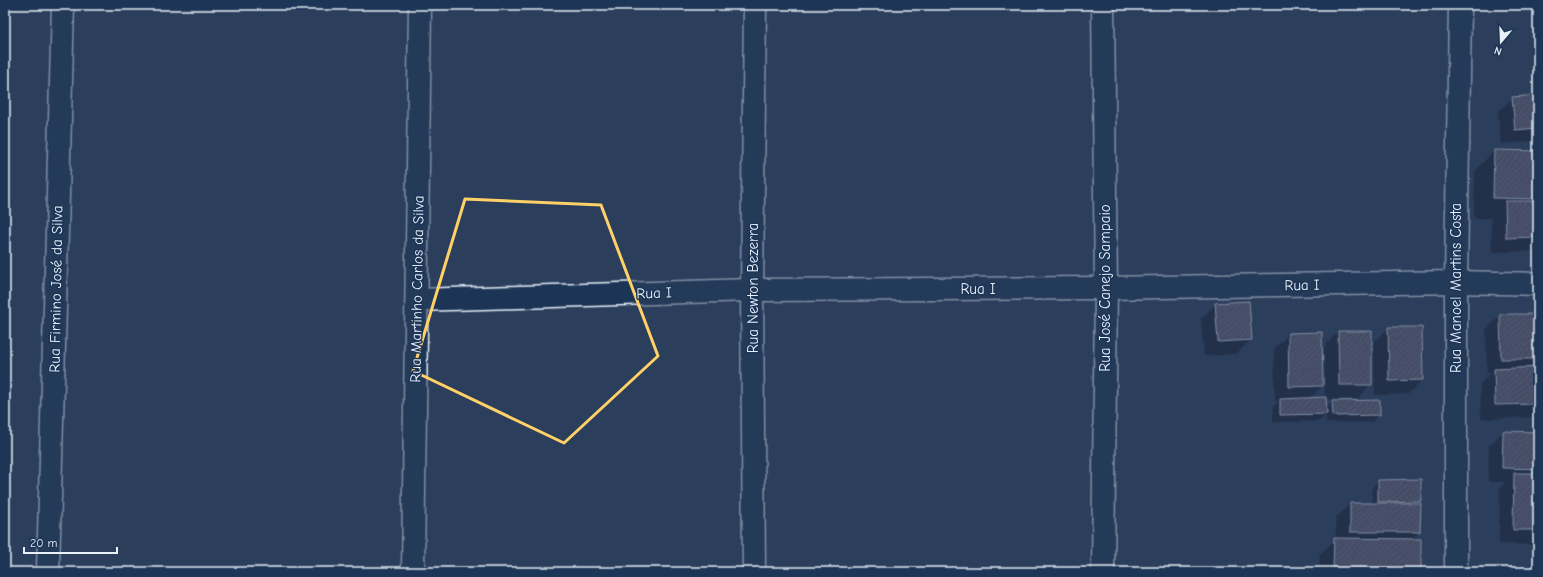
<svg xmlns="http://www.w3.org/2000/svg" width="1543" height="577" font-family="'Comic Neue',sans-serif">
  <style>
    .shadow { fill: #0007 }
    .building { fill: url(#building-hatch); stroke: #e8f1f8 }
    .lines { fill: none; stroke-linecap: round; stroke-linejoin: round }
    .minor-casing { stroke: #e8f1f8; stroke-width: 25 }
    .minor { stroke: #1d3557; stroke-width: 22 }
    .marked { fill: none; stroke: #ffd166; stroke-width: 3; stroke-linejoin: round }
    .labels { text-anchor: middle; stroke-width: 3; stroke-linejoin: round; paint-order: stroke }
    .street-label { font-size: 15px; fill: #e8f1f8; stroke: #1d3557 }
  </style>
  <defs>
    <pattern id="building-hatch" width="6" height="6" patternUnits="userSpaceOnUse"><rect width="6" height="6" fill="#656072"/><path d="M-1 1l2-2M0 6l6-6M5 7l2-2" fill="none" stroke="#7b7787"/></pattern>
  </defs>
  <rect width="100%" height="100%" fill="#2b3e5c"/>
  <filter id="ink" filterUnits="userSpaceOnUse"><feTurbulence type="fractalNoise" baseFrequency=".025" numOctaves="2"/><feDisplacementMap in="SourceGraphic" scale="8" xChannelSelector="R" yChannelSelector="G"/><feConvolveMatrix kernelMatrix="1 2 1 2 8 2 1 2 1" color-interpolation-filters="sRGB"/></filter>
  <g filter="url(#ink)">
    <g class="shadow">
      <polygon points="1538,96 1538,141 1501,144 1498,112 1513,98"/>
      <polygon points="1494,151 1538,152 1537,251 1492,252 1491,218 1474,218 1475,171"/>
      <polygon points="1216,304 1251,340 1236,354 1204,356 1201,319"/>
      <polygon points="1501,315 1538,315 1538,417 1481,419 1480,384 1491,373 1487,373 1486,330"/>
      <polygon points="1389,328 1422,380 1408,394 1375,395 1374,342"/>
      <polygon points="1338,332 1371,384 1357,399 1326,399 1326,409 1333,402 1379,414 1372,422 1326,423 1326,415 1319,421 1273,422 1273,407 1279,401 1275,401 1274,349 1289,334 1322,386 1309,399 1325,398 1324,347"/>
      <polygon points="1503,432 1538,433 1538,545 1499,544 1500,488 1505,482 1488,482 1489,446"/>
      <polygon points="1379,480 1420,501 1416,504 1419,532 1411,540 1420,568 1416,572 1319,572 1320,554 1336,539 1336,518 1350,504 1372,504 1372,488"/>
    </g>
    <g class="building">
      <polygon points="1538,95 1538,128 1515,130 1512,97"/>
      <polygon points="1494,150 1538,151 1538,199 1493,198"/>
      <polygon points="1505,201 1538,201 1538,237 1506,238"/>
      <polygon points="1249,301 1252,340 1218,342 1215,303"/>
      <polygon points="1500,314 1538,314 1538,359 1501,359"/>
      <polygon points="1388,327 1422,327 1423,380 1389,381"/>
      <polygon points="1338,331 1372,331 1372,385 1339,385"/>
      <polygon points="1322,332 1323,386 1289,387 1288,333"/>
      <polygon points="1538,367 1538,404 1495,405 1494,369"/>
      <polygon points="1326,397 1327,414 1280,415 1280,399"/>
      <polygon points="1380,400 1380,415 1333,416 1332,401"/>
      <polygon points="1503,431 1538,432 1538,469 1502,468"/>
      <polygon points="1514,473 1538,473 1538,530 1513,530"/>
      <polygon points="1421,479 1421,501 1378,502 1378,480"/>
      <polygon points="1350,503 1421,503 1420,532 1350,532"/>
      <polygon points="1334,538 1421,539 1421,569 1333,568"/>
    </g>
    <g class="lines">
      <defs>
        <g id="minor">
          <polyline points="1103,5 1106,288 1103,572"/>
          <polyline points="417,300 752,290 1106,288 1456,282 1538,284"/>
          <polyline points="48,572 63,5"/>
          <polyline points="413,572 420,5"/>
          <polyline points="754,572 752,290 755,5"/>
          <polyline points="1456,572 1456,282 1460,5"/>
        </g>
      </defs>
      <use href="#minor" class="minor-casing"/>
      <use href="#minor" class="minor"/>
    </g>
  </g>
  <path d="M0 0H1543V577H0ZM465,199L601,205L658,356L564,443L413,371Z" fill="#2b3e5c" fill-opacity=".55" fill-rule="evenodd"/>
  <path class="marked" d="M465,199L601,205L658,356L564,443L413,371Z"/>
  <g class="labels">
    <g class="street-label">
      <text transform="translate(1302 285) rotate(-1)" y="5">Rua I</text>
      <text transform="translate(753 288) rotate(-90)" y="5">Rua Newton Bezerra</text>
      <text transform="translate(1105 288) rotate(-90)" y="5">Rua José Canejo Sampaio</text>
      <text transform="translate(1456 288) rotate(-90)" y="5">Rua Manoel Martins Costa</text>
      <text transform="translate(56 289) rotate(-89)" y="5">Rua Firmino José da Silva</text>
      <text transform="translate(417 289) rotate(-89)" y="5">Rua Martinho Carlos da Silva</text>
      <text x="978" y="294">Rua I</text>
      <text transform="translate(654 293) rotate(-2)" y="5">Rua I</text>
    </g>
  </g>
  <rect width="1543" height="577" fill="none" stroke="#1d3557" stroke-width="20"/>
  <rect x="10" y="10" width="1523" height="557" fill="none" stroke="#e8f1f8" stroke-width="1.5" filter="url(#ink)"/>
  <g transform="translate(1501 42) rotate(199)" stroke="#1d3557" stroke-width="3" paint-order="stroke">
  <path d="M0-3L7 15L0 10L-7 15Z" fill="#e8f1f8"/>
  <text y="-6" font-size="11" font-weight="bold" text-anchor="middle" fill="#e8f1f8">N</text>
  </g>
  <path d="M24 547v6h93v-6" fill="none" stroke="#e8f1f8" stroke-width="2"/>
  <text x="30" y="547" font-size="12" fill="#e8f1f8" stroke="#1d3557" stroke-width="3" paint-order="stroke">20 m</text>
</svg>
